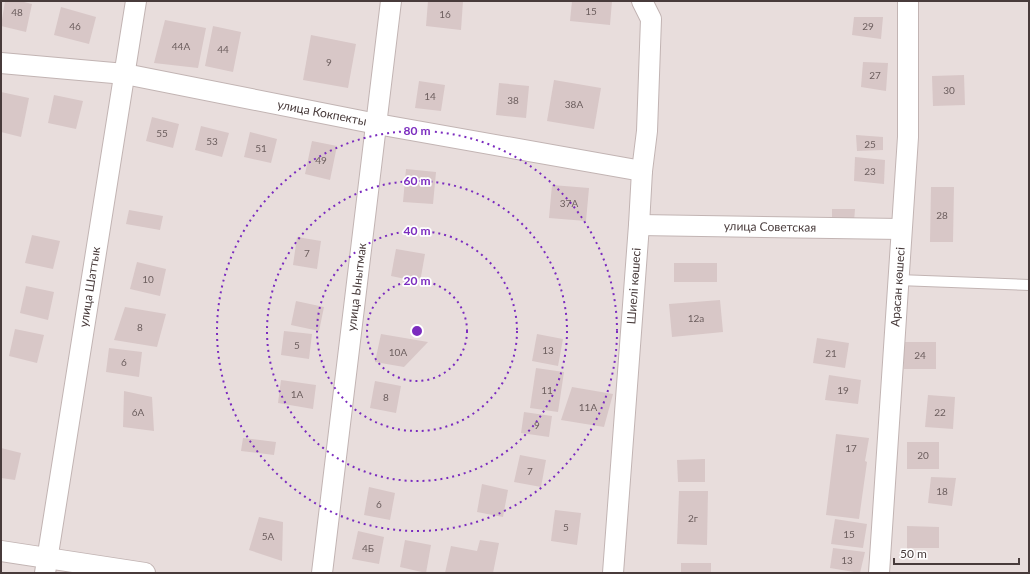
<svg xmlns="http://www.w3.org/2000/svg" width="1030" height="574" font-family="Lato,sans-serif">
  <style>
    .residential { fill: #e8dddc }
    .building { fill: #d8c7c7 }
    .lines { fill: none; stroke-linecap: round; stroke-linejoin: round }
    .lane-casing { stroke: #c2b4b3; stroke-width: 12 }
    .street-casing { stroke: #c2b4b3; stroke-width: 22 }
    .lane { stroke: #fff; stroke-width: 10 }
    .street { stroke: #fff; stroke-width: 20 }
    .ring { fill: none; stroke: #7b2cbf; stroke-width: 2; stroke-dasharray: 2 4 }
    .labels { text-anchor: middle; stroke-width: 3.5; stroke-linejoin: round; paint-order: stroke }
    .number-label { font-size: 10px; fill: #6c5e5e }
    .street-label { font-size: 12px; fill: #483b3b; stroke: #fff }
    .centre { fill: #7b2cbf; stroke: #fff; stroke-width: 2 }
    .ring-label { font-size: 12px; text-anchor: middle; font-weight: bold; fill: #7b2cbf; stroke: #fff; stroke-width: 3.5; stroke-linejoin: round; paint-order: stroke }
  </style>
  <rect width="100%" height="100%" fill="#f5eeed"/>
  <rect class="residential" x="1" y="1" width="1028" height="572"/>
  <g class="building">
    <polygon points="5,1 20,1 32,4 26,32 1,26"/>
    <polygon points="428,1 463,1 461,30 426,26"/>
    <polygon points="572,1 612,1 610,25 570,21"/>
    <polygon points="61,7 96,17 89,44 54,35"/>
    <polygon points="854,17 883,17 881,39 852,35"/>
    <polygon points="165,20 206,28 198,68 154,63"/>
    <polygon points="213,26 241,32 233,72 205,66"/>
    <polygon points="311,35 356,44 348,88 303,80"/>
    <polygon points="863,62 888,63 886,91 861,87"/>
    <polygon points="964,75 965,105 933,106 932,76"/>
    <polygon points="554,80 601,88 594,129 547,121"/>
    <polygon points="419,81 445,85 441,111 415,108"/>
    <polygon points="499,83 529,86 526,118 496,115"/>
    <polygon points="1,92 29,98 21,137 1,132"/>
    <polygon points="54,95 83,101 76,129 48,123"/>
    <polygon points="152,117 179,124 173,148 146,141"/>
    <polygon points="201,126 229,133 222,157 195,150"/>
    <polygon points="250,132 277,139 271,163 244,157"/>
    <polygon points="856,135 883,137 883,150 857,151"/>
    <polygon points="312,141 337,146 330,180 305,174"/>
    <polygon points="855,157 885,160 884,184 854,181"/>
    <polygon points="406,169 436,172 433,204 403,202"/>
    <polygon points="552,185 589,188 586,221 549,218"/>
    <polygon points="931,187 954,187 953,242 930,242"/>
    <polygon points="832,209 855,209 854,222 832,221"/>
    <polygon points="129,210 163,216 160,230 126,224"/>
    <polygon points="32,235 60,241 53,269 25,263"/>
    <polygon points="297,237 321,241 317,269 293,265"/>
    <polygon points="396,249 425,254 420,282 391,276"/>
    <polygon points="137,262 166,269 160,296 130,289"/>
    <rect x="674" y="263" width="43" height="19"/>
    <polygon points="26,286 54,292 48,320 20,313"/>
    <polygon points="720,300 723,332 672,337 669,304"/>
    <polygon points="296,301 324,307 319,331 291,325"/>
    <polygon points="125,307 166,314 157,347 114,340"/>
    <polygon points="15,329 44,335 37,363 9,356"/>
    <polygon points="284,331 312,334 309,359 281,355"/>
    <polygon points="381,334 428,342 404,367 375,362"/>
    <polygon points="537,334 563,339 558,366 532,361"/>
    <polygon points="817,338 849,343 845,368 813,363"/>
    <rect x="904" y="342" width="32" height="27"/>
    <polygon points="109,348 142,352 139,377 106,372"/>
    <polygon points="536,368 564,372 558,412 530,408"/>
    <polygon points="829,375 861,380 858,404 825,400"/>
    <polygon points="281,380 316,385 313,409 278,403"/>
    <polygon points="375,381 401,386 396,413 370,408"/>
    <polygon points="572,387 613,394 604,427 561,420"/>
    <polygon points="124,391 152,397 154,431 123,427"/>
    <polygon points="928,395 955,397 953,429 925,427"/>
    <polygon points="524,412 552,416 549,437 521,433"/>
    <polygon points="836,434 869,438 865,461 867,462 859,519 826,515"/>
    <polygon points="243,438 276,442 274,455 241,451"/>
    <rect x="907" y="442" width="32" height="27"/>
    <polygon points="1,448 21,453 15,480 1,478"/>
    <polygon points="520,455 546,460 541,487 514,482"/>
    <polygon points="705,459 705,482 678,482 677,460"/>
    <polygon points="931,477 956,478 952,506 928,503"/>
    <polygon points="482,484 508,490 503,517 477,512"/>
    <polygon points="369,487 395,493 390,520 364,515"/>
    <polygon points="679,491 708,491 707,545 677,544"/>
    <polygon points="555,510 581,513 577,545 551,541"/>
    <polygon points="259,517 283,522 282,561 249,550"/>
    <polygon points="835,519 867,524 863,548 831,544"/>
    <polygon points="907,526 939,527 939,548 907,548"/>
    <polygon points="358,531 384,537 379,564 352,559"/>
    <polygon points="405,540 431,545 426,573 400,567"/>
    <polygon points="480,540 499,543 493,573 445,573 451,546 477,551"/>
    <polygon points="833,548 865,552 860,573 830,568"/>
    <rect x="681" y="563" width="30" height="10"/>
  </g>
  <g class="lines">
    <defs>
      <polyline id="lane" points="898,280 1029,285"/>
      <g id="street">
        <polyline points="1,63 125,74 377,124 642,171"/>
        <polyline points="639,225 901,229"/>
        <polyline points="1,551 145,573"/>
        <polyline points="45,573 136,1"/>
        <polyline points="322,573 391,1"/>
        <polyline points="613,573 639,225 642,171 647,131 651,19 642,1"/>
        <polyline points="879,573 908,137 908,1"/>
      </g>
    </defs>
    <use href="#lane" class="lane-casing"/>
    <use href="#street" class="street-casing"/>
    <use href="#lane" class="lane"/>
    <use href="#street" class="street"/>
  </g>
  <g class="ring">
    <circle cx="417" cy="331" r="50"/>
    <circle cx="417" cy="331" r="100"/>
    <circle cx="417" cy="331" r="150"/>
    <circle cx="417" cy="331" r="200"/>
  </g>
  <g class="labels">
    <g class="number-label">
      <text x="591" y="15">15</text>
      <text x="17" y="16">48</text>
      <text x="445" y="18">16</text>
      <text x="75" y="30">46</text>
      <text x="868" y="30">29</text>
      <text x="181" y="50">44А</text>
      <text x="223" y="53">44</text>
      <text x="329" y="66">9</text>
      <text x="875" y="79">27</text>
      <text x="949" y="94">30</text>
      <text x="430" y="100">14</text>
      <text x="513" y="104">38</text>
      <text x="574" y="108">38А</text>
      <text x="162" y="137">55</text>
      <text x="212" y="145">53</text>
      <text x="870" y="148">25</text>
      <text x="261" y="152">51</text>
      <text x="321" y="164">49</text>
      <text x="870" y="175">23</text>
      <text x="569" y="207">37А</text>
      <text x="942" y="219">28</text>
      <text x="307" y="257">7</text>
      <text x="148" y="283">10</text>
      <text x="696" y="322">12а</text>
      <text x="140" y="331">8</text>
      <text x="297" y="349">5</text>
      <text x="548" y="354">13</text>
      <text x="398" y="356">10А</text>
      <text x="831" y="357">21</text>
      <text x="920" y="359">24</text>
      <text x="124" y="366">6</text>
      <text x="547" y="394">11</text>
      <text x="843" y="394">19</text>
      <text x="297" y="398">1А</text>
      <text x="386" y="401">8</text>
      <text x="588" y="411">11А</text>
      <text x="138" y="416">6А</text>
      <text x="940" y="416">22</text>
      <text x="537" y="429">9</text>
      <text x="851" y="452">17</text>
      <text x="923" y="459">20</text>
      <text x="530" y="475">7</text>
      <text x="942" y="495">18</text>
      <text x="379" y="508">6</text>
      <text x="693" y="522">2г</text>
      <text x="566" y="531">5</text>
      <text x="849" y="538">15</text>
      <text x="268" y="540">5А</text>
      <text x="368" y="552">4Б</text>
      <text x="847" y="564">13</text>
    </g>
    <g class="street-label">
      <text transform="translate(322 113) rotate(11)" y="4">улица Кокпекты</text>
      <text transform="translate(770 227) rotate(1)" y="4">улица Советская</text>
      <text transform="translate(634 286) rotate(-86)" y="4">Шиелі көшесі</text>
      <text transform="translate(90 287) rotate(-81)" y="4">улица Шаттык</text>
      <text transform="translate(357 287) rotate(-83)" y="4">улица Ынытмак</text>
      <text transform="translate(898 287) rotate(-86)" y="4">Арасан көшесі</text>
    </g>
  </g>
  <circle cx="417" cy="331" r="6" class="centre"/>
  <g class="ring-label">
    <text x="417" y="135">80 m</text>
    <text x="417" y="185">60 m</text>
    <text x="417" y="235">40 m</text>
    <text x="417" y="285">20 m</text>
  </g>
  <rect width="1030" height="574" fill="none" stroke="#483b3b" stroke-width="4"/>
  <path d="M894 558v6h125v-6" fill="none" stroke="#483b3b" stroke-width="2"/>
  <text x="900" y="558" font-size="12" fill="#483b3b" stroke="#ffffff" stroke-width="3" paint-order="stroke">50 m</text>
</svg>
